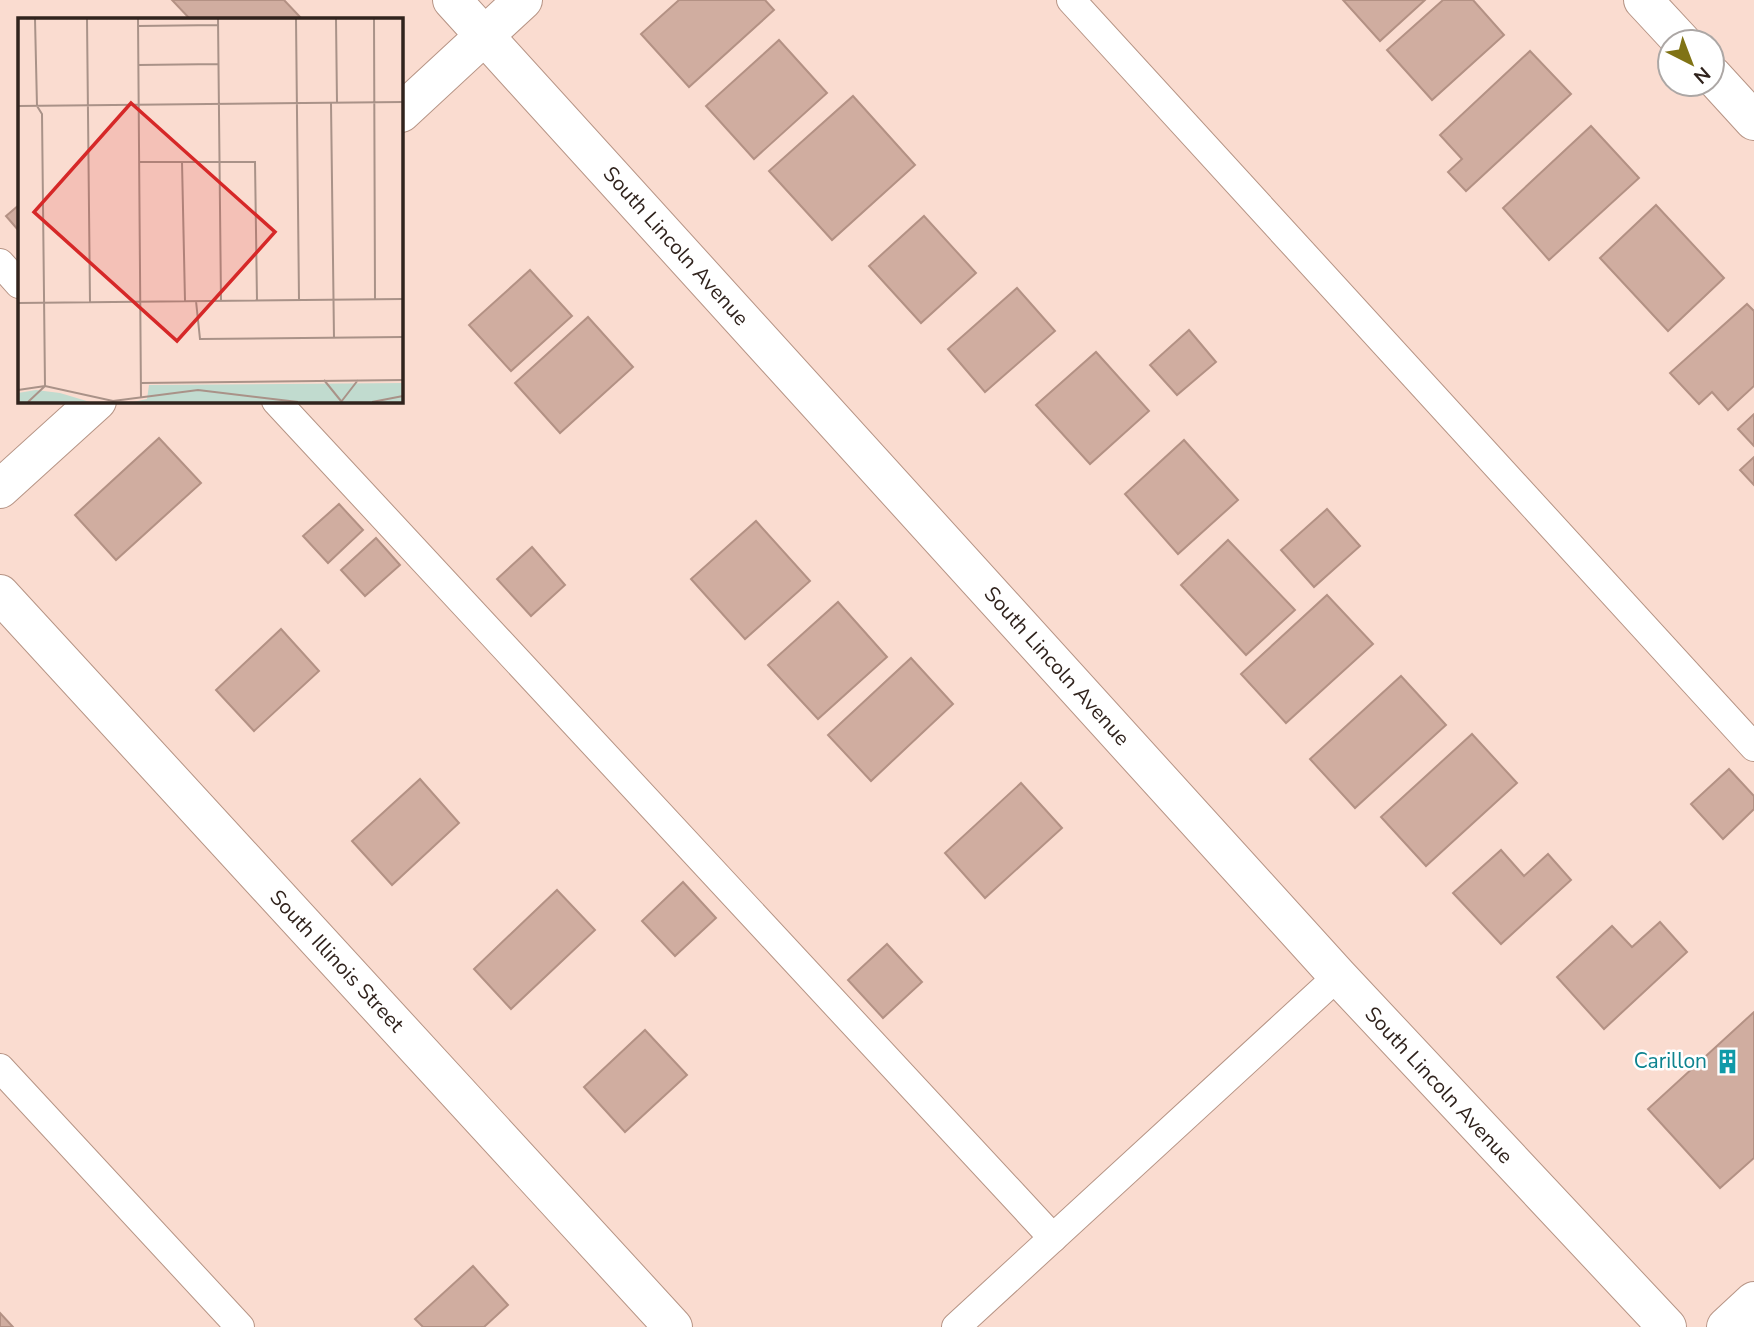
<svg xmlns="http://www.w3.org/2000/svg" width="1754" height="1327" font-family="'Nunito Sans',sans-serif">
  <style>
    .building { fill: #d0ada0; stroke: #b39184; stroke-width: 2 }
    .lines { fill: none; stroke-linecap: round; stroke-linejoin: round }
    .service-casing { stroke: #b69485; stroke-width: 30 }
    .minor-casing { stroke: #b69485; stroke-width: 40 }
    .tertiary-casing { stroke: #b69485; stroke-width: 40 }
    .service { stroke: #fff; stroke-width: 28 }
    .minor { stroke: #fff; stroke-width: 38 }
    .tertiary { stroke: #fff; stroke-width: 38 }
    .labels { text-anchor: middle; stroke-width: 5; stroke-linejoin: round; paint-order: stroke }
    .street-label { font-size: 21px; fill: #30231d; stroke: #fff }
    .culture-label { font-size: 21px; fill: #0d838f; stroke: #fff; text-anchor: end }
    .inset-road { fill: none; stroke: #a99288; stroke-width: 2 }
    .view { fill: #d62828; fill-opacity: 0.15; stroke: #d62828; stroke-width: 3.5 }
    .inset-edge { fill: none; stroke: #30231d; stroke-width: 3.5 }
  </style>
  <rect width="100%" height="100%" fill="#fadcd0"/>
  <g class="building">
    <polygon points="172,0 284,0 302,19 190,19"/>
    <polygon points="679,0 765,0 774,10 689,87 641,34"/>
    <polygon points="1343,0 1425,0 1380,41"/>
    <polygon points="1443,0 1473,0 1504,35 1432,100 1387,50"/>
    <polygon points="779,40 827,93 754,159 706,106"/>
    <polygon points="1530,51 1571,94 1466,191 1448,172 1462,159 1440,135"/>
    <polygon points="853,96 915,165 832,240 769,171"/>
    <polygon points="1591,126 1639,178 1549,260 1503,208"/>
    <polygon points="19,205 19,231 6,216"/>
    <polygon points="1656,205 1724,278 1668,331 1600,258"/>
    <polygon points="924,216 976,273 921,323 869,266"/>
    <polygon points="530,270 572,316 511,371 469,325"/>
    <polygon points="1017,288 1055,331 985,392 948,349"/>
    <polygon points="1747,304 1754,311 1754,386 1728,410 1712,392 1699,404 1670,373"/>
    <polygon points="588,317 633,367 560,433 515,383"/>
    <polygon points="1189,330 1216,362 1177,395 1150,365"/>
    <polygon points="1096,352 1149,411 1090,464 1036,405"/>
    <polygon points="1754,414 1754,446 1738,429"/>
    <polygon points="159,438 201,483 116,560 75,515"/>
    <polygon points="1184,440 1238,500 1178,554 1125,494"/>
    <polygon points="1754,457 1754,485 1740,470"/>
    <polygon points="339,504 363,530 328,563 303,536"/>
    <polygon points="1327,509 1360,546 1314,587 1281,550"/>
    <polygon points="756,521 810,581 745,639 691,579"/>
    <polygon points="376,538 400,565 365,596 341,570"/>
    <polygon points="1228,540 1295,610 1246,655 1181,585"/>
    <polygon points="532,547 565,585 531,616 497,579"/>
    <polygon points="1327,595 1373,644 1286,723 1241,674"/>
    <polygon points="838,602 887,657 818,719 768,665"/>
    <polygon points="281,629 319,671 254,731 216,690"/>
    <polygon points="911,658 953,704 871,781 828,735"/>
    <polygon points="1401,676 1446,725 1355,808 1310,759"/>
    <polygon points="1472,734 1517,783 1426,866 1381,817"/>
    <polygon points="1729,769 1754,796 1754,809 1723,839 1691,804"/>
    <polygon points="420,779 459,823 392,885 352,841"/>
    <polygon points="1021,783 1062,828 985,898 945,853"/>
    <polygon points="1501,850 1524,876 1548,854 1571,880 1501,944 1453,893"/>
    <polygon points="683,882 716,918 675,956 642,921"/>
    <polygon points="557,890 595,930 511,1009 474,969"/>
    <polygon points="1660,922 1687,952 1604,1029 1557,977 1612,926 1632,947"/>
    <polygon points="887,944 922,982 883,1018 848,980"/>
    <polygon points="1754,1012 1754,1158 1720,1188 1648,1109"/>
    <polygon points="645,1030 687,1075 625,1132 584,1087"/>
    <polygon points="473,1266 508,1305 484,1327 423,1327 415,1319"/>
    <polygon points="0,1313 13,1327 0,1327"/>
  </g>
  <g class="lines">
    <defs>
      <g id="service">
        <polyline points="1071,0 1754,747"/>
        <polyline points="0,263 19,284"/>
        <polyline points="276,401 1053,1238"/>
        <polyline points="0,1068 240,1327"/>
        <polyline points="956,1327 1338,976"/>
      </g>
      <g id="minor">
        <polyline points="452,0 1338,976 1667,1327"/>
        <polyline points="1643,0 1682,42"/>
        <polyline points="1712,75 1754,121"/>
        <polyline points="401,113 523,0"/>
        <polyline points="0,489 97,401"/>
        <polyline points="0,594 673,1327"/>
      </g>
      <polyline id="tertiary" points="1726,1327 1754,1301"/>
    </defs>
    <use href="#service" class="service-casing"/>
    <use href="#minor" class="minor-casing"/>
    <use href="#tertiary" class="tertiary-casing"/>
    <use href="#service" class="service"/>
    <use href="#minor" class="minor"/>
    <use href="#tertiary" class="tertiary"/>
  </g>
  <defs>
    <symbol id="building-bare" viewBox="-9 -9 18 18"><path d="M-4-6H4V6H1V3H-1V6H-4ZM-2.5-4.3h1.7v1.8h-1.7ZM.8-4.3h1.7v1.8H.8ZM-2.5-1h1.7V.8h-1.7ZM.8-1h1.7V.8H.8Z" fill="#0f9aa8" stroke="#fff" stroke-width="2.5" paint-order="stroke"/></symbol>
  </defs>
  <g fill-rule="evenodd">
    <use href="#building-bare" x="1710" y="1044" width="35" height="35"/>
  </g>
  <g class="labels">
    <g class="street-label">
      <text transform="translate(676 246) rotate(48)" y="7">South Lincoln Avenue</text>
      <text transform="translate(1057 666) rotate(48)" y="7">South Lincoln Avenue</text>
      <text transform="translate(337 961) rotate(47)" y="7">South Illinois Street</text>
      <text transform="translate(1439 1085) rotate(47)" y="7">South Lincoln Avenue</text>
    </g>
    <g class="culture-label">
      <text x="1707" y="1068">Carillon</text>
    </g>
  </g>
  <g transform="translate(18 18)">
    <rect width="385" height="385" fill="#fadcd0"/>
    <path d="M385,365V384H115L129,381L131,367ZM18,372L42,375L72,384H0V375Z" fill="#c1dbcf"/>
    <path class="inset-road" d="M17,1L19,88L24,96L27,368M69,1L72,285M120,1L123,379M200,1L203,283M278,1L281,282M318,1L319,85M356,1L357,281M120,8L200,7M120,47L201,46M313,85L316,320M0,88L385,84M122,144H237L239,282M164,144L167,283M178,283L182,321L385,319M0,285L385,281M306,362L323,383M123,365L385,362M0,372L27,368L95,383L180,372L280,384M10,384L27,368M323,384L340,362M354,384L385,378"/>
    <path class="view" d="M113,85L257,214L159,323L16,194Z"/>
    <rect width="385" height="385" class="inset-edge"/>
  </g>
  <g transform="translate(1691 63) rotate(138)"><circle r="33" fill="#ffffff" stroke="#aca7a5" stroke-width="2"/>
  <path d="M0-5L12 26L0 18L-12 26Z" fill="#807315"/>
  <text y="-10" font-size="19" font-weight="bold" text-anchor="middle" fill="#30231d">N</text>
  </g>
</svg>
